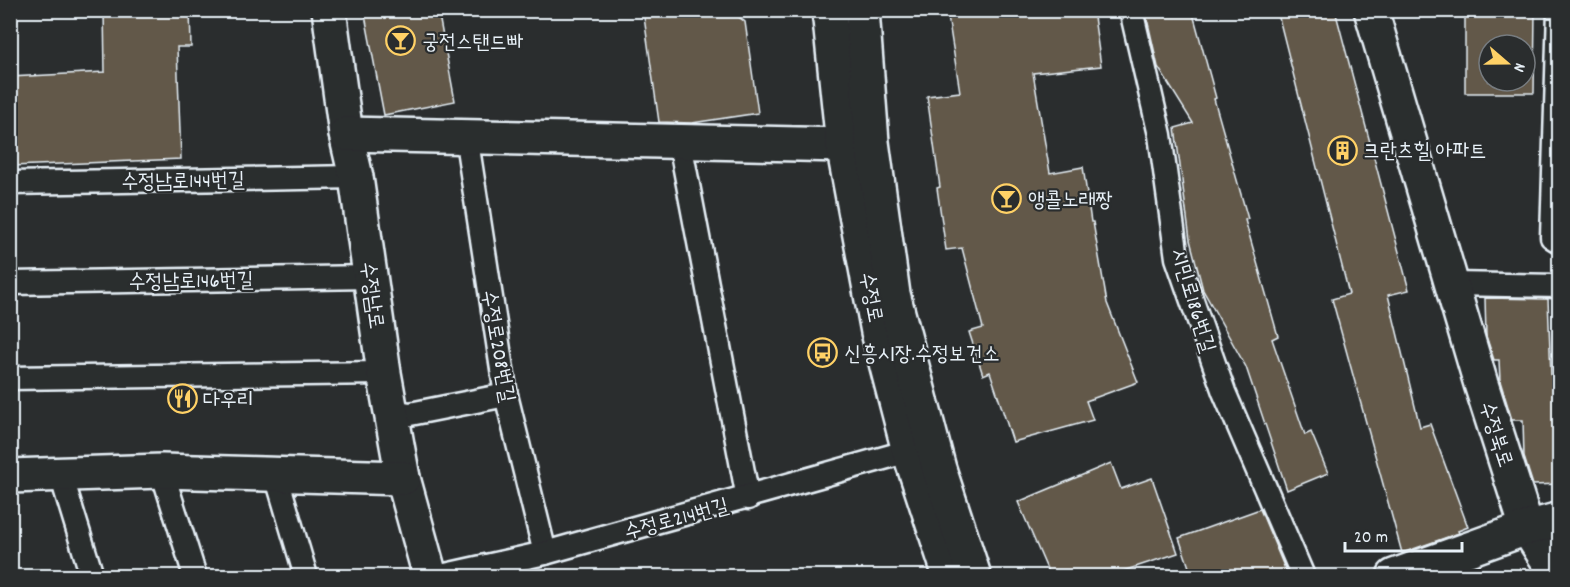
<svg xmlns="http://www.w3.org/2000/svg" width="1570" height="587" font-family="Dekko,'Poor Story',sans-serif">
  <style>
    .building { fill: #62594a; stroke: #e8f1f8; stroke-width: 1.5; fill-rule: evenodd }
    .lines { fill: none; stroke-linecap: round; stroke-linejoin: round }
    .service-casing { stroke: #e8f1f8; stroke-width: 27 }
    .minor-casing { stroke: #e8f1f8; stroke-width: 38 }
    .secondary-casing { stroke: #e8f1f8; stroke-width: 38 }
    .service { stroke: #2a2d2e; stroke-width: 22 }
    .minor { stroke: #2a2d2e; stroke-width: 33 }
    .secondary { stroke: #2a2d2e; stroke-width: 33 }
    .labels { text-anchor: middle; stroke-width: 4.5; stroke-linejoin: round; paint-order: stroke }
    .poi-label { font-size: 21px; fill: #e8f1f8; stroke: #2a2d2e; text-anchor: start }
    .street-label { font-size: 21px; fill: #e8f1f8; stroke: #2a2d2e }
  </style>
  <rect width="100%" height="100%" fill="#2a2d2e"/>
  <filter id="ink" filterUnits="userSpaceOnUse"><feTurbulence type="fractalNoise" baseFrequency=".0167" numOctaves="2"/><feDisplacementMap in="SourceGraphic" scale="12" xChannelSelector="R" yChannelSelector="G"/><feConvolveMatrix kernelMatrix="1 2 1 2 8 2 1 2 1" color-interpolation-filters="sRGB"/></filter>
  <g filter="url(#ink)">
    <g class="building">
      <polygon points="104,10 190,10 191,47 177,47 181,159 12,166 10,77 105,72"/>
      <polygon points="364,10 438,10 455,101 384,115"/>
      <polygon points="643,10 730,10 745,22 758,113 692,123 659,122"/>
      <polygon points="947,10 1093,10 1101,66 1033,73 1050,173 1083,167 1091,222 1093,222 1107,303 1138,382 1086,401 1093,420 1013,442 990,372 983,375 969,332 983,328 962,248 946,250 937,188 940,187 927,96 960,92"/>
      <polygon points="1145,10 1192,10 1216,98 1214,99 1248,219 1245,220 1278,336 1272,339 1305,435 1311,432 1328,473 1287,490 1246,367 1203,290 1190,240 1175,128 1193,123 1158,67"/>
      <polygon points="1277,10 1335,10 1409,290 1388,295 1420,427 1430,424 1468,527 1458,531 1459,533 1402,553 1332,299 1349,294"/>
      <path d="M1465,10H1535L1534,93H1465ZM1489,45H1525V81H1489Z"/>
      <polygon points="1485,298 1548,299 1551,375 1560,374 1560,484 1533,485 1524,457 1523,420 1512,420 1500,381 1499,360 1494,360 1486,336"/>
      <polygon points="1111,463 1121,489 1152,478 1178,553 1108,576 1050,576 1018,502"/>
      <polygon points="1260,509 1288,576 1192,576 1179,538"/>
    </g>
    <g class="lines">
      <defs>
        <g id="service">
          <polyline points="1131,10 1160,135 1177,258 1224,392 1303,576"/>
          <polyline points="1559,10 1552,237 1560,242"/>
          <polyline points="466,135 506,395 545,553"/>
          <polyline points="680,143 748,498"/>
          <polyline points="10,183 356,177"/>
          <polyline points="10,283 371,277"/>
          <polyline points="1452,284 1560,286"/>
          <polyline points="10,378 384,373"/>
          <polyline points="392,411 410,414 506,395"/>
          <polyline points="162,471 195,576"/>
          <polyline points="61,475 92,576"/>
          <polyline points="276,475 306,576"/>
          <polyline points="441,576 545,553 909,451"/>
        </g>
        <g id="minor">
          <polyline points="329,10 346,134 356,177 384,373 403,478 430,576"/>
          <polyline points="1371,10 1481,384 1527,528 1558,576"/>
          <polyline points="346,134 843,145"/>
          <polyline points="10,476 162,471 403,478"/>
          <polyline points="1394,576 1527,528 1560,519"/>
        </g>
        <g id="secondary">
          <polyline points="829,10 843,145 878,332 909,451 950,576"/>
          <polyline points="862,10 872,142 893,294 939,469 974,576"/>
        </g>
      </defs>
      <use href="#service" class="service-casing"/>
      <use href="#minor" class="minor-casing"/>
      <use href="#secondary" class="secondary-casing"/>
      <use href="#service" class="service"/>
      <use href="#minor" class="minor"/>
      <use href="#secondary" class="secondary"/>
    </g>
  </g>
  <defs>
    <symbol id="bar-ring" viewBox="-11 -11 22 22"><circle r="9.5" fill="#2a2d2e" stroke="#ffd166" stroke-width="1.5"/><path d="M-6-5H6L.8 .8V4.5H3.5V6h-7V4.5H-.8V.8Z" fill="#ffd166"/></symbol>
    <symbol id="building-ring" viewBox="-11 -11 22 22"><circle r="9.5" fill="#2a2d2e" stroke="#ffd166" stroke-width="1.5"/><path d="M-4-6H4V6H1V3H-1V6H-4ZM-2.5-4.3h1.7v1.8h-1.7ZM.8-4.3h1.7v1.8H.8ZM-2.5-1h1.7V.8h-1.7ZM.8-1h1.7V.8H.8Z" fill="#ffd166"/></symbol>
    <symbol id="bus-ring" viewBox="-11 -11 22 22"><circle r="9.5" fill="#2a2d2e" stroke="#ffd166" stroke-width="1.5"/><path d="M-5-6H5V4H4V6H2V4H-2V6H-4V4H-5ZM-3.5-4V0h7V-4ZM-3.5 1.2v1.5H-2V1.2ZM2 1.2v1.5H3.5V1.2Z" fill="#ffd166"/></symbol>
    <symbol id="restaurant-ring" viewBox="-11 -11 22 22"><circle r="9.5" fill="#2a2d2e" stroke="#ffd166" stroke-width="1.5"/><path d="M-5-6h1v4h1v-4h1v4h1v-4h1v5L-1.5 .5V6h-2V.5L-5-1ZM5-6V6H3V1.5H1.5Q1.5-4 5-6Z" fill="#ffd166"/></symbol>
  </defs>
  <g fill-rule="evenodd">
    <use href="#bar-ring" x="384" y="24" width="33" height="33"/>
    <use href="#building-ring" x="1326" y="134" width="33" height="33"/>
    <use href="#bar-ring" x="990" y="182" width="33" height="33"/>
    <use href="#bus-ring" x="806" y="336" width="33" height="33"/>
    <use href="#restaurant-ring" x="166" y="382" width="33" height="33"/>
  </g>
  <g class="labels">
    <g class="poi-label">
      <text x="422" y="48">궁전스탠드빠</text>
      <text x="1363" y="157">크란츠힐 아파트</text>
      <text x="1028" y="206">앵콜노래짱</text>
      <text x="844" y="360">신흥시장.수정보건소</text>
      <text x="203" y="406">다우리</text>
    </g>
    <g class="street-label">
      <text transform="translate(183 180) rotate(-1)" y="7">수정남로144번길</text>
      <text transform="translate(191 280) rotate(-1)" y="7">수정남로146번길</text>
      <text transform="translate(373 295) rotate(82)" y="7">수정남로</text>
      <text transform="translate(872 297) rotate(79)" y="7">수정로</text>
      <text transform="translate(1194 300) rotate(73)" y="7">시민로186번길</text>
      <text transform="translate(499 346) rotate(80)" y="7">수정로208번길</text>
      <text transform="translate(1497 434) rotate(72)" y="7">수정북로</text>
      <text transform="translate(676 518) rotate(-15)" y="7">수정로214번길</text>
    </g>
  </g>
  <rect width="1570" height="587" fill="none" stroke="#2a2d2e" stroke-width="36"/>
  <rect x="18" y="18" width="1534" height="551" fill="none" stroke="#e8f1f8" stroke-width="2" filter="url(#ink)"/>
  <g transform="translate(1507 63) rotate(110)"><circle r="28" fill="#2a2d2e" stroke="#767b7f" stroke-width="1.5"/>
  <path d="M0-4.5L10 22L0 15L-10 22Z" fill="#ffd166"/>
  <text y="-9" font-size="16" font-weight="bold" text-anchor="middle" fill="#e8f1f8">N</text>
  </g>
  <path d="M1345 542v9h117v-9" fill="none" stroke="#e8f1f8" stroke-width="3"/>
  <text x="1354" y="542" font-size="18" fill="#e8f1f8" stroke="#2a2d2e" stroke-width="4.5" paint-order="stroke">20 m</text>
</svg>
